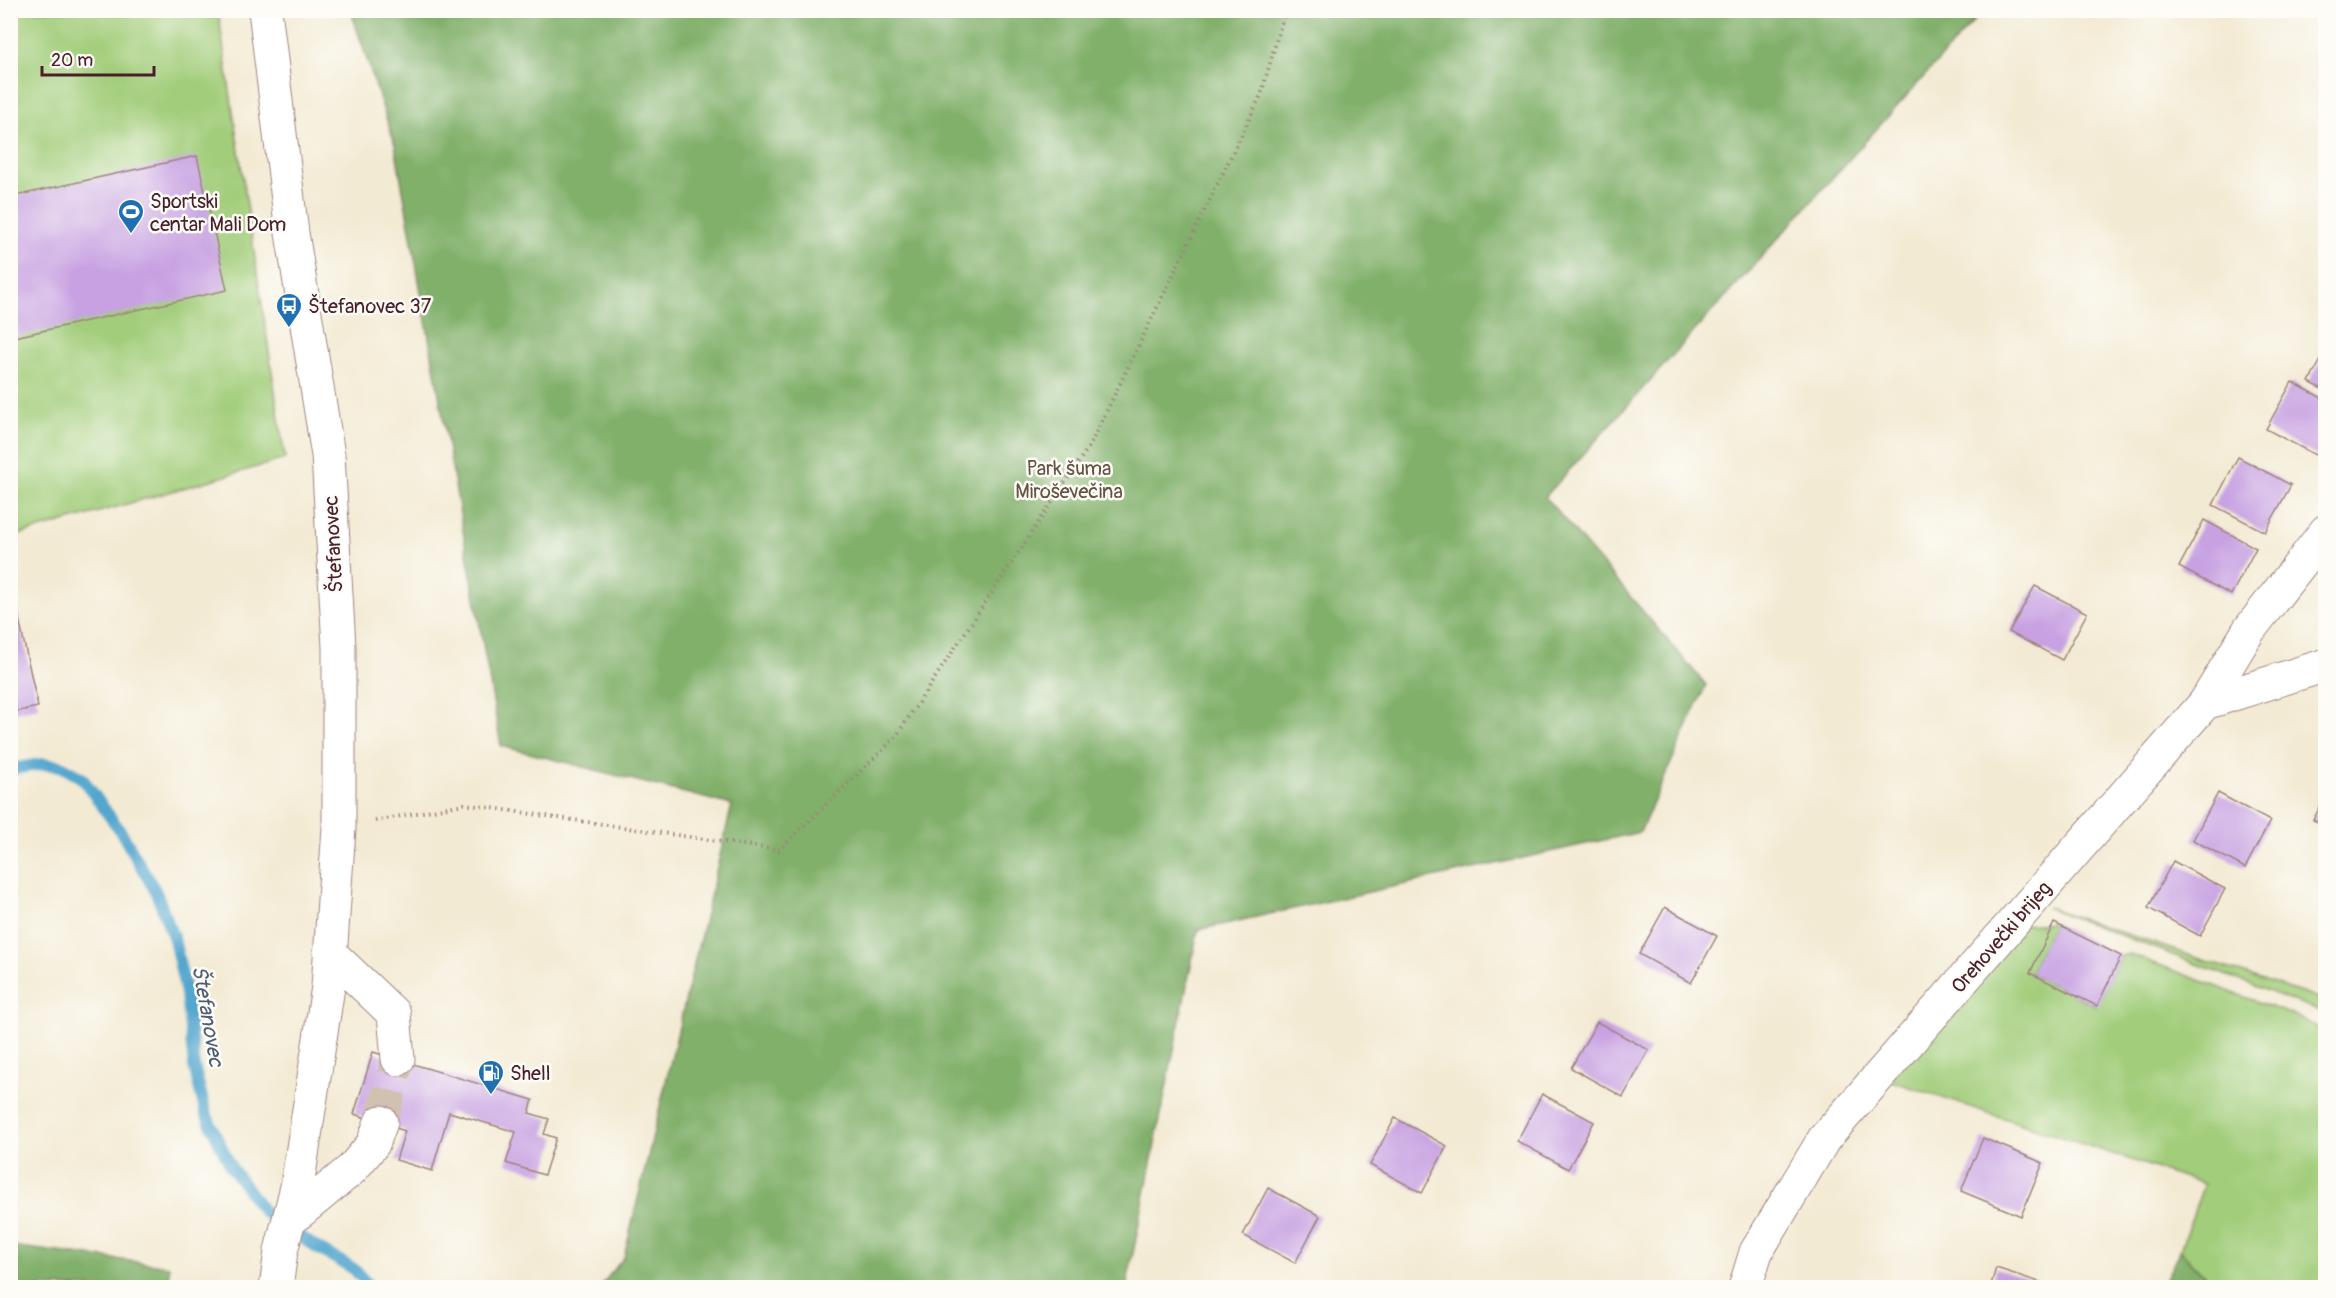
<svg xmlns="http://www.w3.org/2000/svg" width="2336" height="1298" font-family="Pangolin,sans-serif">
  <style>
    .green { fill: #a2cd7a; stroke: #767652; stroke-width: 1.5 }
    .forest { fill: #81b06a; stroke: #66684a; stroke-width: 1.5 }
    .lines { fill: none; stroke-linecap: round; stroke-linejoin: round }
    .stream { stroke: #52a6ce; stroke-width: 12 }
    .building { fill: #c7a1e2 }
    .minor-tunnel { stroke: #d1c1b1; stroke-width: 33; stroke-dasharray: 33 16; stroke-linecap: butt }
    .minor-casing { stroke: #9e847f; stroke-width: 35 }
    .path { stroke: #9e847f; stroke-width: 4; stroke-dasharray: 1.5 4.5; stroke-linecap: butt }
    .minor { stroke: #fff; stroke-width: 33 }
    .labels { text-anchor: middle; stroke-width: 5; stroke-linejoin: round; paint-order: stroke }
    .poi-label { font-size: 20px; fill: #4a1f2b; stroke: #fdfcf7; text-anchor: start }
    .park-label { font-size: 20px; fill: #645343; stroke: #fdfcf7 }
    .street-label { font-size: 20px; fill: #4a1f2b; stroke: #fdfcf7 }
    .water-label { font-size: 21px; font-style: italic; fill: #4e5c74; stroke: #fdfcf7 }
  </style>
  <rect width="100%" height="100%" fill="#fdfcf7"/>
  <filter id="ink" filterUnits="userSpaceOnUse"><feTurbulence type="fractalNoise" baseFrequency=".0167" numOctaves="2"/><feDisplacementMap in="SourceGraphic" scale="12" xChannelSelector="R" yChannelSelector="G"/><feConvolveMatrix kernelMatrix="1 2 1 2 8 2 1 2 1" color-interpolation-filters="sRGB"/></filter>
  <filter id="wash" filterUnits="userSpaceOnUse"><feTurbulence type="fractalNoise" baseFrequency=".008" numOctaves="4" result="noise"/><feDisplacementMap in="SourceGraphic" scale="24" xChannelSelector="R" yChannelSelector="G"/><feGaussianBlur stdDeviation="1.35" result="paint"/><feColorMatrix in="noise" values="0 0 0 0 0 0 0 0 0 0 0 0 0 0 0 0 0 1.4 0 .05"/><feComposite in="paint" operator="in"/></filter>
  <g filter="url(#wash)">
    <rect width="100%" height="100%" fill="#f3ead3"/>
    <g class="green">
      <polygon points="11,11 218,11 285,459 11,537"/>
      <polygon points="2046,907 2325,1001 2325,1014 2320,1011"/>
      <polygon points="2054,923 2030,973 2096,1006 2121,956 2130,954 2303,1019 2325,1034 2325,1287 2215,1287 2180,1250 2204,1184 1885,1079 2021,925"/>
    </g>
    <g class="forest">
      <polygon points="351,11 351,10 1983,11 1545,497 1706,685 1640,832 1198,930 1126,1288 600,1287 624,1257 732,805 501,746 395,145"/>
      <polygon points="11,1246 169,1266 169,1287 11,1287"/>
      <polygon points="2180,1250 2215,1287 2162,1287"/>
    </g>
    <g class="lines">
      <polyline class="stream" points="10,769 43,764 61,766 82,778 121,832 156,892 174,939 186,993 194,1066 206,1114 231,1167 264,1212 317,1248 354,1269 371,1288"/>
    </g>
    <g id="blocks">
      <g class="building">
        <polygon points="197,156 227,290 10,338 10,197"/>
        <polygon points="2326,351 2326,391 2309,382"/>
        <polygon points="2292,382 2326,400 2326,444 2319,457 2266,429"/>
        <polygon points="2238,457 2291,485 2265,532 2213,505"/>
        <polygon points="2204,520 2256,548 2231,595 2179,567"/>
        <polygon points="2035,586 2087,613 2062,660 2009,632"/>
        <polygon points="15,601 38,707 10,713 10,602"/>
        <polygon points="2218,793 2270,821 2245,868 2193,840"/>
        <polygon points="2326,796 2326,826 2313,820"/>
        <polygon points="2173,861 2225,889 2200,936 2148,908"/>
        <polygon points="1665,907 1717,936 1691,983 1639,954"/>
        <polygon points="2054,923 2121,956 2097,1006 2030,973"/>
        <polygon points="1597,1022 1649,1050 1623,1097 1571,1068"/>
        <polygon points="373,1052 533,1100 529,1113 549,1119 544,1134 556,1138 544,1175 506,1163 516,1132 449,1112 432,1171 396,1160 405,1131 354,1114"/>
        <polygon points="1542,1094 1594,1122 1568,1169 1517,1141"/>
        <polygon points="1395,1118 1447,1146 1422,1193 1370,1165"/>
        <polygon points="1983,1138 2043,1163 2021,1216 1961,1191"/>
        <polygon points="1268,1188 1320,1216 1295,1263 1243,1235"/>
        <polygon points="1996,1268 2055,1287 2054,1288 1990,1288"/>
      </g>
    </g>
  </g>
  <g filter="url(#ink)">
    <use href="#blocks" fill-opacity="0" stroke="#9e847f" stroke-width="1.5"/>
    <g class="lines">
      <polyline class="minor-tunnel" points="381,1122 398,1059"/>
      <defs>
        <g id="minor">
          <polyline points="265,10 292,233 328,455 339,647 339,828 328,987 297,1187 281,1251 276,1288"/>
          <polyline points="2205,703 2249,630 2326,531"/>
          <polyline points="331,954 394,1014 398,1059"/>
          <polyline points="289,1221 352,1169 373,1144 381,1122"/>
          <polyline points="1745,1288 1756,1252 1824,1139 2205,703 2326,665"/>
        </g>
      </defs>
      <use href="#minor" class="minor-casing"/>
      <polyline class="path" points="375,821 464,804 779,850 895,738 1090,445 1261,95 1285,10"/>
      <use href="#minor" class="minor"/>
    </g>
  </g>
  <defs>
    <symbol id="stadium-pin" viewBox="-11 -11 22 30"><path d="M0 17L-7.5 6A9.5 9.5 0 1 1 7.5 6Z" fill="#1f6fb2" stroke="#fdfcf7"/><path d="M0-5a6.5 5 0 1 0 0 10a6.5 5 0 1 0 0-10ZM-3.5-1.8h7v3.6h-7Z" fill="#fff"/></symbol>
    <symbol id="bus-pin" viewBox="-11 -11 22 30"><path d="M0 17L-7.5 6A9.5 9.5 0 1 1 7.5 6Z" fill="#1f6fb2" stroke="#fdfcf7"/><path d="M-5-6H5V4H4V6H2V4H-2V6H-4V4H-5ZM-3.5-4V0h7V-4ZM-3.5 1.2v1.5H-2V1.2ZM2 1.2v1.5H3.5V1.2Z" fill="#fff"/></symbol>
    <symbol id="fuel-pin" viewBox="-11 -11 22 30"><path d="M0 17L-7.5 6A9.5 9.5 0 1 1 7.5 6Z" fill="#1f6fb2" stroke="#fdfcf7"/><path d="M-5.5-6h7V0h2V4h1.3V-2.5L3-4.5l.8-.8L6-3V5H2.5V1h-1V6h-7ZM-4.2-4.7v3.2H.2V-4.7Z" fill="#fff"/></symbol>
  </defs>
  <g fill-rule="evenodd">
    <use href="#stadium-pin" x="116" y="197" width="30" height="40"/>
    <use href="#bus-pin" x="274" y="291" width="30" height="40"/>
    <use href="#fuel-pin" x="476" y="1058" width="30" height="40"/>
  </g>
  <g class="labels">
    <g class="poi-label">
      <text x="150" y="208">Sportski<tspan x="150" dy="23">centar Mali Dom</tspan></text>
      <text x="308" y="313">Štefanovec 37</text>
      <text x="510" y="1080">Shell</text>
    </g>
    <g class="park-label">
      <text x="1069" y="475">Park šuma<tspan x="1069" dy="23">Miroševečina</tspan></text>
    </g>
    <g class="street-label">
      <text transform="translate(333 544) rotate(-93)" y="7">Štefanovec</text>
      <text transform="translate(2001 937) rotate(-49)" y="7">Orehovečki brijeg</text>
    </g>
    <g class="water-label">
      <text transform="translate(208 1016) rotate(80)" y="7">Štefanovec</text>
    </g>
  </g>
  <rect width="2336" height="1298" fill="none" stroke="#fdfcf7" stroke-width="36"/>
  <path d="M42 66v9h112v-9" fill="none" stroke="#4a1f2b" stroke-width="3"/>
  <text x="51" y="66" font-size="18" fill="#4a1f2b" stroke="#fdfcf7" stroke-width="4.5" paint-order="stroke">20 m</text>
</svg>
